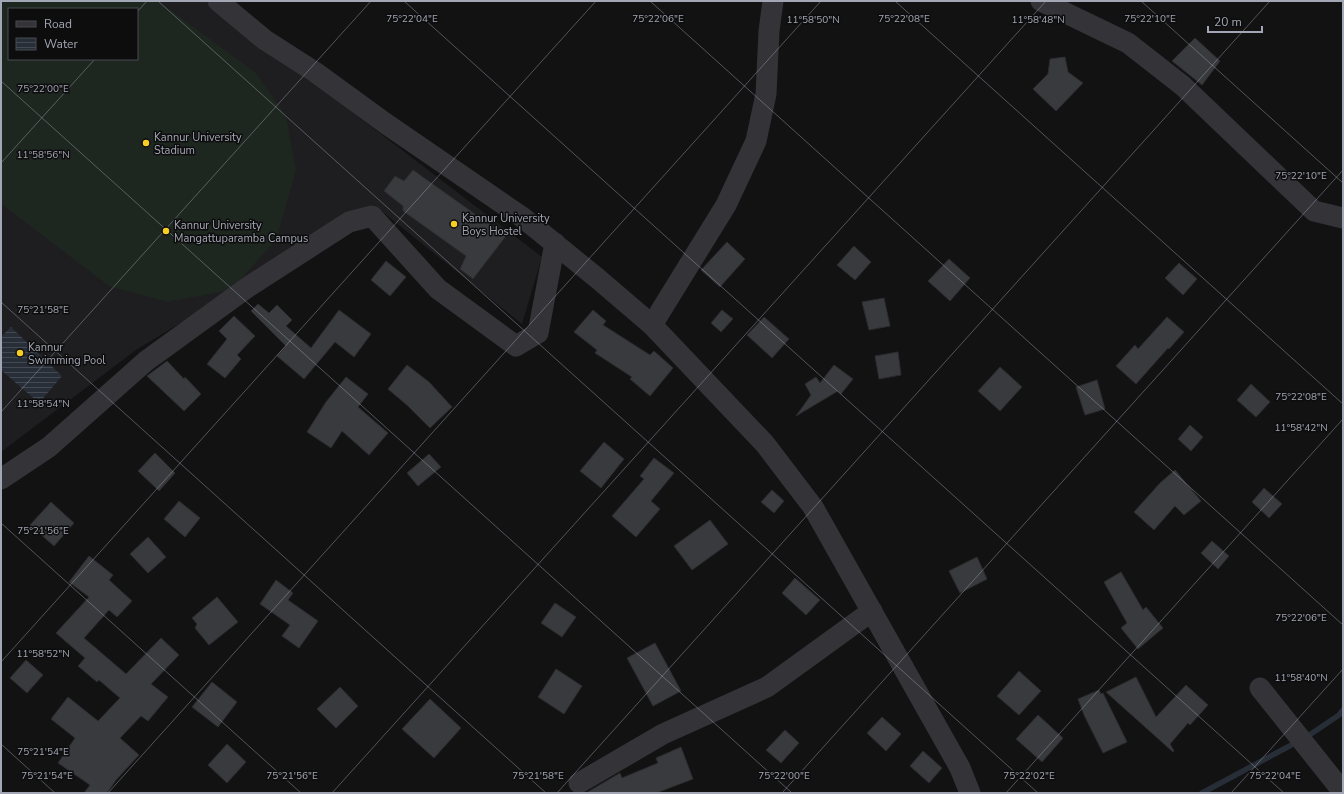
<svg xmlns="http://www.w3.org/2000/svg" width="1344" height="794" font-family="'Nunito Sans',sans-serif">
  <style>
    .built { fill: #1e1e20; fill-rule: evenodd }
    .pitch { fill: #1e2620; fill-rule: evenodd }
    .water { fill: url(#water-rules) }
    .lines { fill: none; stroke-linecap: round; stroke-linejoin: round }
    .stream { stroke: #282e37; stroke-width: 5.5 }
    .building { fill: #393a3e; stroke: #2c2c2f }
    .minor { stroke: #333338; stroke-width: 21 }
    .ticks { fill: none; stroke: #a3a6b4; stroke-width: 1; stroke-opacity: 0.45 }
    .poi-dot { fill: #f7ce26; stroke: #0d0d0e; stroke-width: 1.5 }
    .labels { text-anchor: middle; stroke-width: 3; stroke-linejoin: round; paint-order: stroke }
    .poi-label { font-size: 11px; fill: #a3a6b4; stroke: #0d0d0e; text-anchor: start }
    .ticks-label { font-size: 10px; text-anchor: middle; fill: #a3a6b4; stroke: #0d0d0e; stroke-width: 3; stroke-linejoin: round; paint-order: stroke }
  </style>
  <defs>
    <pattern id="water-rules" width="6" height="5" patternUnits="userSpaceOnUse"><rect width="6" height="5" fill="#282e37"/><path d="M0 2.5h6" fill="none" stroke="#444952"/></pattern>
  </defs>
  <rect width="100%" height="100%" fill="#121213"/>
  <path class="built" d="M1,1H207L542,257L522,324L374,205L136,350L1,452ZM9,9H137V59H9Z"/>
  <path class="pitch" d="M1,1H158L256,73L286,116L296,170L276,240L231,290L167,302L109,286L1,204ZM9,9H137V59H9Z"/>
  <polygon class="water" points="11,327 62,376 39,403 1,370 1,337"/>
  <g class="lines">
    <g class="stream">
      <polyline points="1305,738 1339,715 1343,710"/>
      <polyline points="1202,793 1297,742"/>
    </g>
  </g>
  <g class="building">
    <polygon points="1195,38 1220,61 1202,85 1172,61"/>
    <polygon points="1065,57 1068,72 1083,83 1056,111 1033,89 1048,74 1050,59"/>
    <polygon points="413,170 506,236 473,279 460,269 466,256 403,211 403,206 384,191 395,176 404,181"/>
    <polygon points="727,242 745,259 720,287 701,270"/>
    <polygon points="854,246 871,262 855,280 837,265"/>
    <polygon points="949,259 970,278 950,301 928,281"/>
    <polygon points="386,261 406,277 390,296 371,280"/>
    <polygon points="1179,263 1197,279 1183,295 1165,278"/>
    <polygon points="884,298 890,326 869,330 862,302"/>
    <polygon points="258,304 269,313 277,305 292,320 286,326 311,348 339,310 371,334 354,357 335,342 304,379 277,356 286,346 251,311"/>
    <polygon points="593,310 606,321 603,325 650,355 654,351 673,368 650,396 630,379 632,377 595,353 597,350 574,332"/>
    <polygon points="722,310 733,319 721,332 711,323"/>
    <polygon points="234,316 255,336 237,355 241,359 225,378 207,364 227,339 219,331"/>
    <polygon points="764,317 789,339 772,358 747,335"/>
    <polygon points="1167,317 1184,332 1169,349 1168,348 1136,384 1116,366 1135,345 1138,349"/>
    <polygon points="898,352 901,375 879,379 875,356"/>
    <polygon points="167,361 184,379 185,377 201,394 184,411 147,376"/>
    <polygon points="407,365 429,382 452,407 430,428 408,406 388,389"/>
    <polygon points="834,365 853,379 841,394 838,391 796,416 811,395 805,384 816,377 820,383"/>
    <polygon points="1000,367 1022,387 1000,411 978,391"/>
    <polygon points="346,377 368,394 358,407 388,433 369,455 342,431 331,448 307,432 326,402"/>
    <polygon points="1097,380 1105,409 1085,415 1076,387"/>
    <polygon points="1251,384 1270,402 1256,417 1237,400"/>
    <polygon points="1190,425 1203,437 1191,451 1178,439"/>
    <polygon points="604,442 624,459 601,488 580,471"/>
    <polygon points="155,453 175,473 159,491 138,471"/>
    <polygon points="429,454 441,467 418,486 407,473"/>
    <polygon points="654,458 674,473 651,501 660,509 636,537 612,516 644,479 640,476"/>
    <polygon points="1175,470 1201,501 1184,515 1175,506 1154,530 1134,512 1160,483"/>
    <polygon points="1264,488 1282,504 1269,518 1252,502"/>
    <polygon points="772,490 784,501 774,513 761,502"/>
    <polygon points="179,501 200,518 185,537 164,519"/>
    <polygon points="51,502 74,523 54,546 30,525"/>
    <polygon points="710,520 728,544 692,570 674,546"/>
    <polygon points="148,537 166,557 148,573 130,554"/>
    <polygon points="1212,541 1229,556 1218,569 1201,553"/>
    <polygon points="89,556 113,575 109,580 132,601 117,617 109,610 84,638 126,674 161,638 179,655 151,684 168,697 148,721 141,716 120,738 139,755 116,780 107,793 84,793 90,785 58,763 75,738 51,719 68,697 98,721 120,698 99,680 97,682 78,666 85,658 56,633 89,597 69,582"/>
    <polygon points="977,557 987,579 960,593 949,571"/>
    <polygon points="1121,572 1143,610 1146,607 1163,628 1138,649 1121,628 1127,623 1104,582"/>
    <polygon points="795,578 820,600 806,615 782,593"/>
    <polygon points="276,580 293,593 288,600 318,621 299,648 282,636 290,625 260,604"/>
    <polygon points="217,597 238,622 209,645 195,628 197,624 192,618"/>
    <polygon points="555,603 576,617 562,637 541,623"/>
    <polygon points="655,643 681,691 653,706 627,658"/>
    <polygon points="26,660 43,675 27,693 10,678"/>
    <polygon points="556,669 582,686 564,714 538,697"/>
    <polygon points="1019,671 1041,691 1019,715 997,696"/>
    <polygon points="1136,677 1156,717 1186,685 1208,705 1190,725 1188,723 1170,744 1174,751 1173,752 1106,692"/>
    <polygon points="212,682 237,702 218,727 192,707"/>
    <polygon points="340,687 358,706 336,728 317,709"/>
    <polygon points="1099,690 1101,694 1103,693 1127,742 1103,753 1084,715 1078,699"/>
    <polygon points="430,699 461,728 434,758 402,729"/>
    <polygon points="1038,715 1063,738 1042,762 1016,739"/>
    <polygon points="882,717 901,734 886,751 867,733"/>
    <polygon points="785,730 799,743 781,763 766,750"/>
    <polygon points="227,744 246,762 227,783 208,765"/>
    <polygon points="681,747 693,779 656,793 586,793 620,773 622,778 658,763 656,758"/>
    <polygon points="923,751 942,768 929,783 910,766"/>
  </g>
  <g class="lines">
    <g class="minor">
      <polyline points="218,1 265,40 315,72 385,123 522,217 597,278 652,325 765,444 813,507 960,768 970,793"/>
      <polyline points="1041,1 1128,43 1183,86 1314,211 1343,218"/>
      <polyline points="652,325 726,205 756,141 766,94 769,31 773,1"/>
      <polyline points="1,479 49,447 146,361 248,287 349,222 372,216 438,289 516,346 538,333 555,243"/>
      <polyline points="1260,688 1343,792"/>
      <polyline points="579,783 663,734 767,687 872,611"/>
    </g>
  </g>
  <path class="ticks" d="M158,1L1038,793M404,1L1284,793M650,1L1343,625M895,1L1343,404M1141,1L1343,183M137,12L147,1M1,81L792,793M1,163L95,59M1,302L546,793M1,412L371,1M1,523L301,793M1,662L596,1M1,744L55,793M108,793L821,1M332,793L1046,1M557,793L1270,1M782,793L1343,170M1006,793L1343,419M1231,793L1343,669"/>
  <g class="poi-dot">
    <circle cx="146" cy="143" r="4"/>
    <circle cx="454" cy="224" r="4"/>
    <circle cx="166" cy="231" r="4"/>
    <circle cx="20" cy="353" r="4"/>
  </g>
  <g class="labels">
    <g class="poi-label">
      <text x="154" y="141">Kannur University<tspan x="154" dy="13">Stadium</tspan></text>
      <text x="462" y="222">Kannur University<tspan x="462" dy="13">Boys Hostel</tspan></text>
      <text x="174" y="229">Kannur University<tspan x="174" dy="13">Mangattuparamba Campus</tspan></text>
      <text x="28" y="351">Kannur<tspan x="28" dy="13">Swimming Pool</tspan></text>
    </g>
  </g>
  <g class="ticks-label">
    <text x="412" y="22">75°22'04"E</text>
    <text x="658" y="22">75°22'06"E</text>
    <text x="904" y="22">75°22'08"E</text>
    <text x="1150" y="22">75°22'10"E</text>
    <text x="813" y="23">11°58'50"N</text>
    <text x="1038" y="23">11°58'48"N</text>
    <text x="43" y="92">75°22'00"E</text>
    <text x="43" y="158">11°58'56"N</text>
    <text x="1301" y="179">75°22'10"E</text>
    <text x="43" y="313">75°21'58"E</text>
    <text x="1301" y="400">75°22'08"E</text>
    <text x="43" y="407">11°58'54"N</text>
    <text x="1301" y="431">11°58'42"N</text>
    <text x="43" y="534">75°21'56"E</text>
    <text x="1301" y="621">75°22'06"E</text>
    <text x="43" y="657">11°58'52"N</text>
    <text x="1301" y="681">11°58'40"N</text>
    <text x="43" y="755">75°21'54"E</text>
    <text x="47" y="779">75°21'54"E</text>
    <text x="292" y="779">75°21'56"E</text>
    <text x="538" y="779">75°21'58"E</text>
    <text x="784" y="779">75°22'00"E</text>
    <text x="1029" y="779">75°22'02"E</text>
    <text x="1275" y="779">75°22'04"E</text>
  </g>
  <rect width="1344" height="794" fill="none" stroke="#a3a6b4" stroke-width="4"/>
  <rect x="8" y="8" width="130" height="52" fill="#0d0d0e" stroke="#494a50"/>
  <rect x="16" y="21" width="20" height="6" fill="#333338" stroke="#494a50"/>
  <text x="44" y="28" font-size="12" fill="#a3a6b4">Road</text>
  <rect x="16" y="38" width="20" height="12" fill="url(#water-rules)" stroke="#494a50"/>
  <text x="44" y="48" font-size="12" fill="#a3a6b4">Water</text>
  <path d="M1208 26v6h54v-6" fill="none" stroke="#a3a6b4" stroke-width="2"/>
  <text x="1214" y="26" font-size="12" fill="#a3a6b4" stroke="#0d0d0e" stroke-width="3" paint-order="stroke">20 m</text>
</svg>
